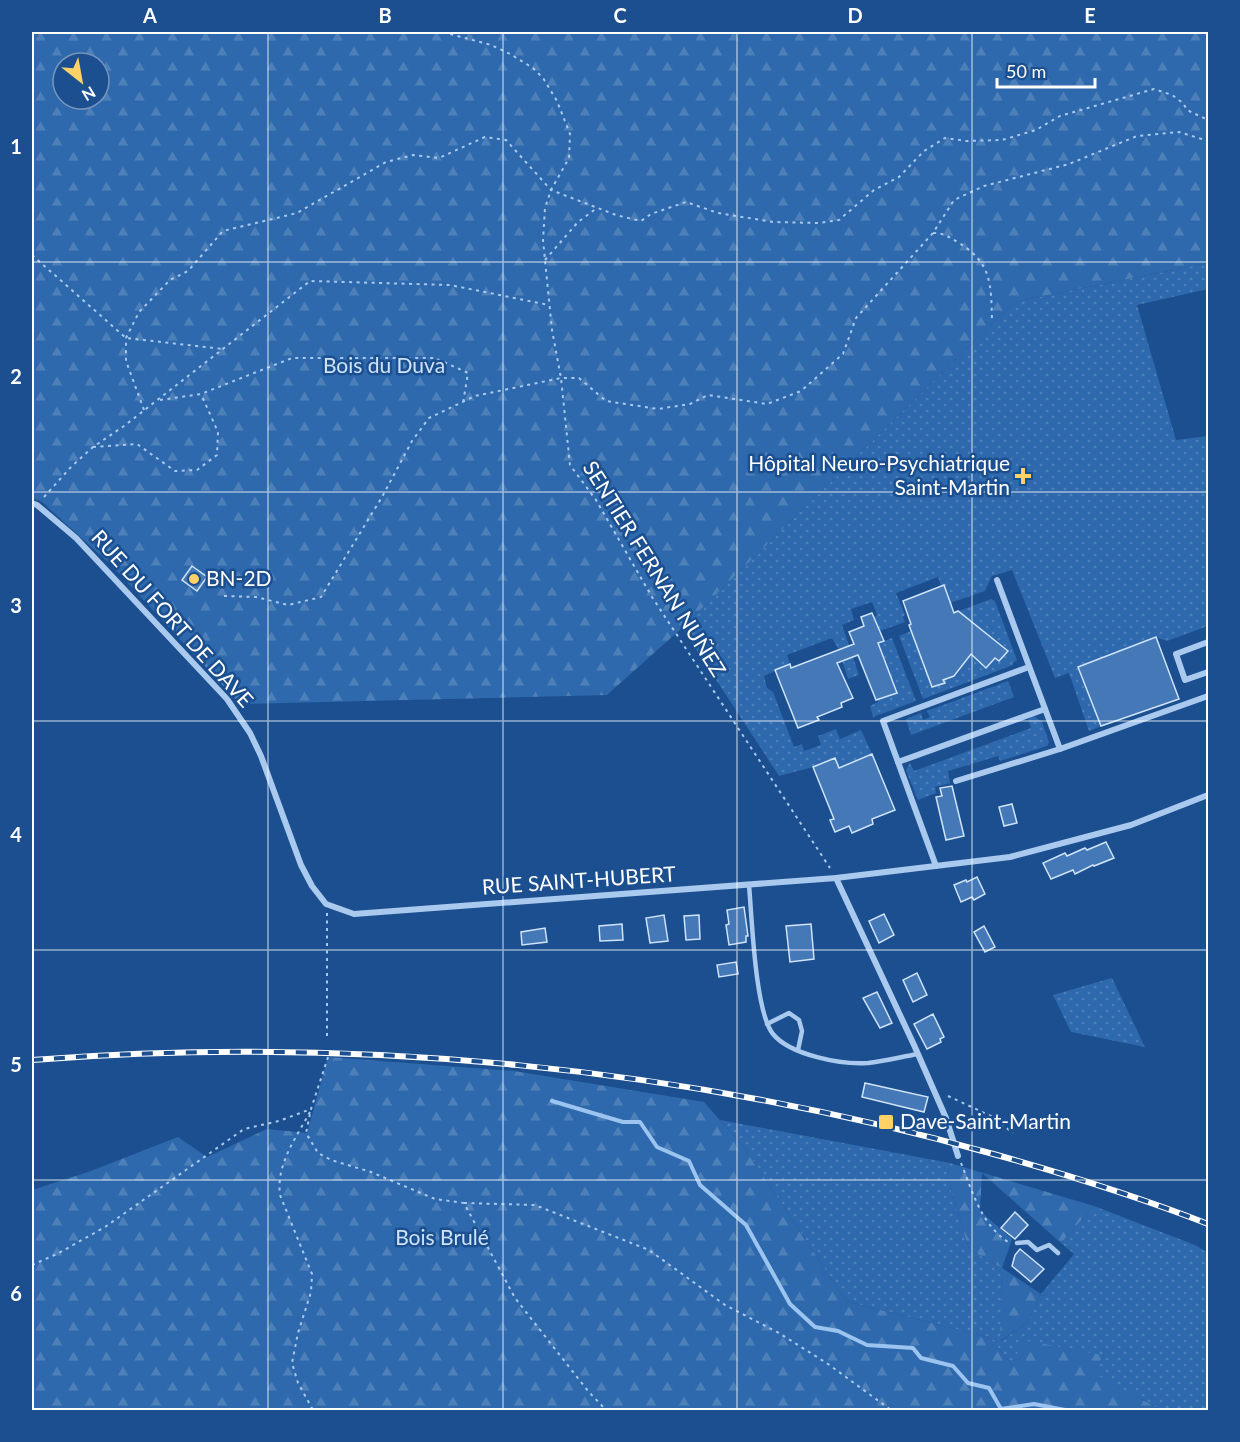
<svg xmlns="http://www.w3.org/2000/svg" width="1240" height="1442" font-family="Lato,sans-serif">
  <style>
    .green { fill: url(#green-dots) }
    .forest { fill: url(#forest-firs); fill-rule: evenodd }
    .lines { fill: none; stroke-linecap: round; stroke-linejoin: round }
    .stream { stroke: #9cc4f0; stroke-width: 4 }
    .building { fill: #4478b7; stroke: #cfe3fa; stroke-width: 1.5 }
    .path { stroke: #a9c9ee; stroke-width: 2; stroke-dasharray: 3 4.5; stroke-linecap: butt }
    .lane { stroke: #a9c9ee; stroke-width: 4.5 }
    .street { stroke: #a9c9ee; stroke-width: 6 }
    .rail-casing { stroke: #fff; stroke-width: 6 }
    .rail { stroke: #1b4f8f; stroke-width: 4; stroke-dasharray: 11; stroke-linecap: butt }
    .grid { fill: none; stroke: #fff; stroke-width: 1.5; stroke-opacity: 0.55 }
    .poi-dot { fill: #ffd166; stroke: #1b4f8f; stroke-width: 2 }
    .labels { text-anchor: middle; stroke-width: 5; stroke-linejoin: round; paint-order: stroke }
    .park-label { font-size: 21px; fill: #cfe3fa; stroke: #1b4f8f }
    .poi-label { font-size: 21px; fill: #fff; stroke: #1b4f8f; text-anchor: start }
    .street-label { font-size: 21px; fill: #fff; stroke: #1b4f8f }
    .neatline { fill: none; stroke: #fff; stroke-width: 2 }
    .grid-label { font-size: 20px; text-anchor: middle; font-weight: bold; fill: #fff }
  </style>
  <defs>
    <pattern id="green-dots" width="8" height="8" patternUnits="userSpaceOnUse" patternTransform="scale(1.5)"><rect width="8" height="8" fill="#2e69ad"/><path d="M2 2h.1M6 6h.1" fill="none" stroke="#4d80b9" stroke-width="1.8" stroke-linecap="round"/></pattern>
    <pattern id="forest-firs" width="22" height="20" patternUnits="userSpaceOnUse" patternTransform="scale(1.5)"><rect width="22" height="20" fill="#2e69ad"/><path d="M5 1l3.5 6h-7zM16 11l3.5 6h-7z" fill="#4d80b9"/></pattern>
  </defs>
  <rect width="100%" height="100%" fill="#1b4f8f"/>
  <g class="green">
    <polygon points="1208,263 1208,289 1137,305 1176,440 1208,436 1208,626 1167,641 1155,637 1078,667 1101,726 1089,731 1069,673 1055,678 1012,570 992,576 985,591 950,603 944,586 941,586 938,577 896,593 905,615 903,617 905,622 880,631 874,617 877,615 872,602 851,609 854,620 842,625 859,675 848,679 839,650 832,638 787,655 790,664 764,676 767,688 773,692 794,747 802,744 804,751 821,745 818,736 836,729 840,739 861,730 872,754 839,768 834,758 813,767 779,776 682,628 1014,302"/>
    <polygon points="991,599 995,601 1017,660 1013,663 1013,665 923,699 899,636 911,631 932,687 944,683 943,680 956,676 971,654 986,668 995,658 999,661 1008,651 959,611"/>
    <polygon points="892,638 916,701 873,717 870,706 878,702 878,700 897,693 878,643"/>
    <polygon points="1008,681 1014,697 911,735 906,719 921,713 923,720 930,717 927,711"/>
    <polygon points="1034,716 1042,722 1049,742 1047,746 1000,761 998,756 948,771 950,783 935,787 936,793 918,800 906,770 910,763 914,771 1031,728 1028,719"/>
    <polygon points="1112,978 1145,1047 1071,1032 1053,995"/>
    <polygon points="720,1120 950,1163 947,1178 969,1249 1002,1268 1001,1341 1027,1323 1041,1294 1074,1254 1061,1243 1094,1206 1195,1245 1208,1253 1208,1410 1161,1410 1096,1375 1101,1355 1012,1365 990,1338 846,1301 746,1150"/>
  </g>
  <g class="forest">
    <path d="M32,32H1208V263L1014,302L682,628L607,695L240,704L112,566L42,502L32,498ZM63,63H99V99H63Z"/>
    <polygon points="328,1057 514,1071 704,1102 746,1150 846,1301 990,1338 1012,1365 1023,1340 1102,1355 1097,1375 1161,1410 32,1410 32,1190 88,1172 178,1137 207,1157 267,1129 307,1133"/>
    <polygon points="950,1163 1094,1206 1061,1243 982,1173 980,1211 1012,1239 1002,1268 1041,1294 1027,1323 1000,1341 1002,1268 969,1249 947,1178"/>
  </g>
  <g class="lines">
    <polyline class="stream" points="552,1101 623,1122 640,1122 657,1147 689,1161 700,1185 746,1225 790,1304 815,1327 838,1331 867,1345 913,1348 921,1358 953,1366 968,1383 989,1388 1001,1409 1034,1404 1065,1410"/>
  </g>
  <g class="building">
    <polygon points="192,566 207,577 197,591 182,580"/>
    <polygon points="944,585 954,613 958,611 1008,651 999,661 995,658 986,668 971,654 954,676 943,680 945,683 932,687 909,625 911,624 903,601"/>
    <polygon points="872,613 884,641 878,643 897,693 876,700 858,655 837,663 853,698 841,703 842,707 817,717 819,720 798,728 775,670 790,664 791,668 854,644 849,632 864,626 861,617"/>
    <polygon points="1156,637 1179,699 1101,726 1078,667"/>
    <polygon points="872,754 895,810 872,819 873,824 852,833 849,826 835,832 830,820 834,819 813,767 835,758 839,768"/>
    <polygon points="952,786 964,836 946,840 936,797 942,796 940,788"/>
    <polygon points="1012,804 1017,823 1004,826 999,807"/>
    <polygon points="1106,842 1114,858 1094,866 1093,865 1075,874 1073,870 1051,879 1043,863 1065,853 1067,856 1085,848 1087,850"/>
    <polygon points="977,877 985,894 974,900 972,897 961,902 954,885 966,880 967,882"/>
    <polygon points="744,907 748,936 746,936 746,942 729,945 726,925 729,924 727,910"/>
    <polygon points="884,914 894,935 879,943 869,921"/>
    <polygon points="664,915 668,941 650,943 646,918"/>
    <polygon points="699,915 700,939 686,940 684,916"/>
    <polygon points="622,924 623,940 600,941 599,926"/>
    <polygon points="811,924 814,959 790,962 786,926"/>
    <polygon points="984,926 995,947 985,952 974,932"/>
    <polygon points="545,928 547,942 522,945 521,932"/>
    <polygon points="736,962 738,974 719,977 717,965"/>
    <polygon points="917,973 927,995 913,1002 903,980"/>
    <polygon points="877,992 892,1023 880,1028 863,998"/>
    <polygon points="933,1014 944,1037 940,1039 941,1042 927,1049 914,1024"/>
    <polygon points="865,1083 928,1097 924,1112 862,1097"/>
    <polygon points="1015,1212 1028,1225 1015,1239 1001,1228"/>
    <polygon points="1020,1249 1044,1269 1031,1282 1012,1266 1015,1255"/>
  </g>
  <g class="lines">
    <g class="path">
      <polyline points="443,32 491,45 510,54 533,68 543,78 557,101 570,134 569,158 551,190 545,208 543,240 552,330 561,378 570,465 596,500 652,597 830,868"/>
      <path d="M933,233C944,233 949,237 959,243C992,263 991,285 992,320"/>
      <polyline points="32,255 126,338 223,349"/>
      <polyline points="545,260 578,222 597,208"/>
      <polyline points="160,400 201,394 292,358 435,358 468,373 463,403"/>
      <polyline points="144,410 126,361 126,338 139,312 170,280 188,271 223,231 297,213 386,162 413,155 439,158 485,137 506,140 551,190 616,215 641,221 651,214 686,202 718,213 773,222 819,223 839,220 874,190 899,177 924,151 945,138 966,141 1002,140 1036,130 1060,116 1154,89 1172,95 1183,103 1187,110 1208,120"/>
      <polyline points="93,447 137,444 175,471 197,470 217,455 218,432 201,394"/>
      <polyline points="44,497 71,467 93,447 124,426 310,281 450,285 549,305"/>
      <polyline points="224,596 256,597 288,605 321,597 382,497 412,441 429,418 475,396 561,378 579,378 606,401 658,409 690,404 708,395 767,404 801,391 843,354 856,318 933,233 954,200 984,186 1069,164 1137,136 1179,132 1208,141"/>
      <polyline points="327,913 327,1039"/>
      <polyline points="328,1057 311,1109 306,1133 318,1153 331,1160 371,1172 435,1199 464,1203 515,1298 588,1391 606,1410"/>
      <polyline points="948,1096 991,1116 1013,1133"/>
      <path d="M310,1112C296,1138 276,1164 280,1195L312,1274L311,1292L298,1333L292,1363L298,1383L313,1410"/>
      <path d="M961,1163C973,1192 980,1223 1008,1242"/>
      <polyline points="464,1203 535,1205 649,1250 725,1305 779,1333 828,1364 891,1410"/>
      <polyline points="32,1265 57,1254 105,1227 244,1129 279,1121 311,1109"/>
    </g>
    <g class="lane">
      <path d="M749,885C752,918 755,1012 773,1034C790,1055 842,1065 868,1063C884,1061 901,1057 918,1054"/>
      <polyline points="767,1024 789,1013 799,1020 802,1031 798,1050"/>
      <polyline points="1017,1243 1028,1242 1037,1250 1049,1245 1058,1253"/>
    </g>
    <g class="street">
      <polyline points="32,503 37,505 76,538 227,699 250,733 261,756 301,865 312,886 326,904 354,914 836,878 1010,857 1131,825 1208,795"/>
      <polyline points="997,580 1060,749"/>
      <polyline points="1208,642 1176,654 1185,680 1208,672"/>
      <polyline points="898,762 1045,709"/>
      <polyline points="956,781 1060,749 1208,696"/>
      <polyline points="936,866 883,721 1029,667"/>
      <polyline points="836,878 914,1045 946,1118 958,1156"/>
    </g>
    <defs>
      <path id="rail" d="M32,1060C356,1035 683,1067 997,1155C1068,1175 1139,1197 1208,1224"/>
    </defs>
    <use href="#rail" class="rail-casing"/>
    <use href="#rail" class="rail"/>
  </g>
  <path class="grid" d="M268,32V1410M503,32V1410M737,32V1410M972,32V1410M32,262H1208M32,492H1208M32,721H1208M32,950H1208M32,1180H1208"/>
  <g class="poi-dot">
    <path d="M1020 467h6v6h6v6h-6v6h-6v-6h-6v-6h6z"/>
    <circle cx="194" cy="579" r="6"/>
    <rect x="878" y="1114" width="16" height="16" rx="3"/>
  </g>
  <g class="labels">
    <g class="park-label">
      <text x="384" y="373">Bois du Duva</text>
      <text x="442" y="1245">Bois Brulé</text>
    </g>
    <g class="poi-label">
      <text x="1010" y="471" text-anchor="end">Hôpital Neuro-Psychiatrique<tspan x="1010" dy="24">Saint-Martin</tspan></text>
      <text x="206" y="586">BN-2D</text>
      <text x="900" y="1129">Dave-Saint-Martin</text>
    </g>
    <g class="street-label">
      <text transform="translate(654 569) rotate(58)" y="7">SENTIER FERNAN NUÑEZ</text>
      <text transform="translate(172 619) rotate(48)" y="7">RUE DU FORT DE DAVE</text>
      <text transform="translate(579 881) rotate(-4)" y="7">RUE SAINT-HUBERT</text>
    </g>
  </g>
  <rect width="1240" height="1442" fill="none" stroke="#1b4f8f" stroke-width="66"/>
  <g transform="translate(81 81) rotate(149)"><circle r="28" fill="#1b4f8f" stroke="#7695bc" stroke-width="1.5"/>
  <path d="M0-4.5L10 22L0 15L-10 22Z" fill="#ffd166"/>
  <text y="-9" font-size="16" font-weight="bold" text-anchor="middle" fill="#ffffff">N</text>
  </g>
  <path d="M997 78v9h98v-9" fill="none" stroke="#ffffff" stroke-width="3"/>
  <text x="1006" y="78" font-size="18" fill="#ffffff" stroke="#1b4f8f" stroke-width="4.5" paint-order="stroke">50 m</text>
  <rect x="33" y="33" width="1174" height="1376" class="neatline"/>
  <g class="grid-label">
    <text x="150" y="23">A</text>
    <text x="385" y="23">B</text>
    <text x="620" y="23">C</text>
    <text x="855" y="23">D</text>
    <text x="1090" y="23">E</text>
    <text x="16" y="154">1</text>
    <text x="16" y="384">2</text>
    <text x="16" y="613">3</text>
    <text x="16" y="842">4</text>
    <text x="16" y="1072">5</text>
    <text x="16" y="1301">6</text>
  </g>
</svg>
